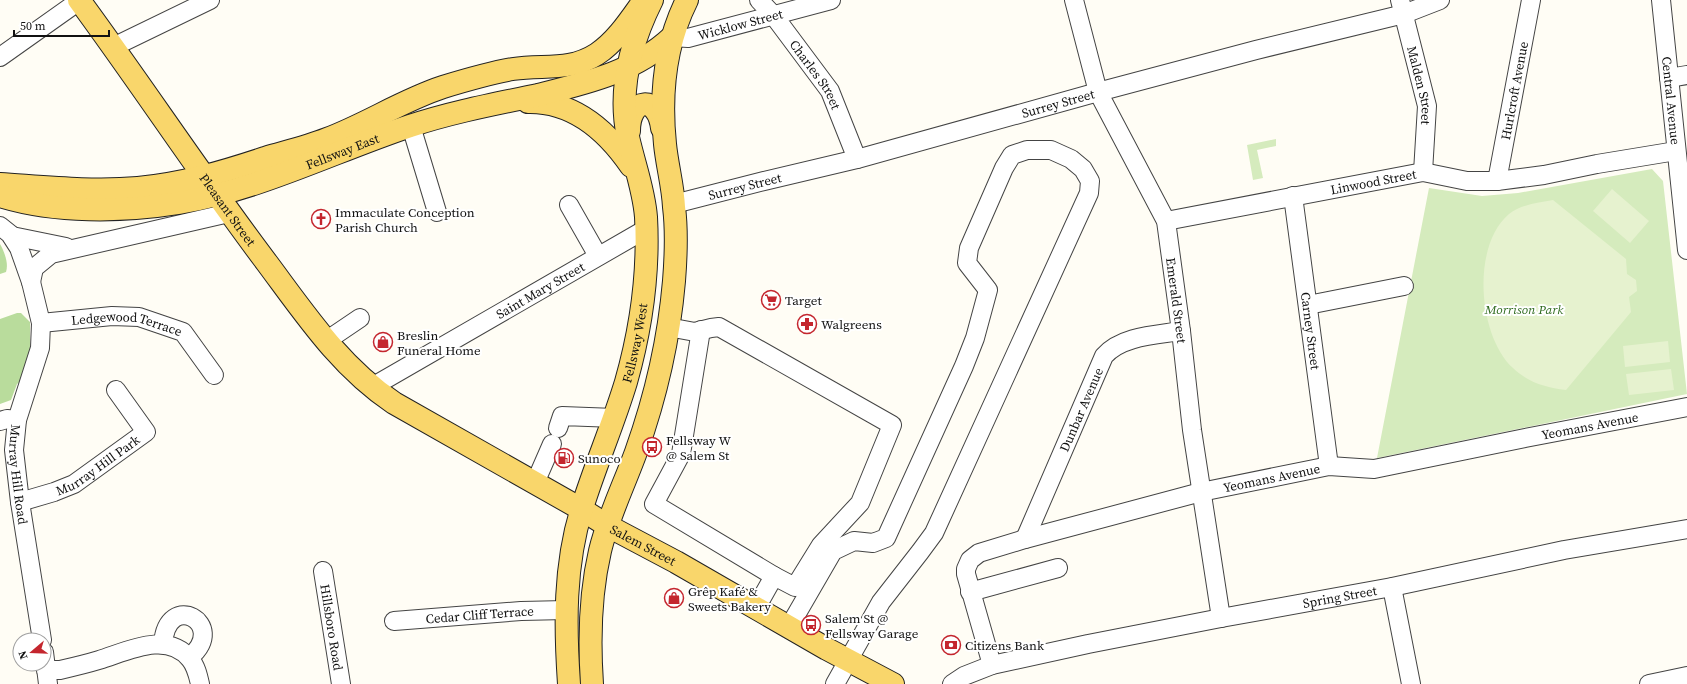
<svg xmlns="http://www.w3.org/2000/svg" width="1687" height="684" font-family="'Source Serif 4',serif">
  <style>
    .green { fill: #d5ebbd }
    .forest { fill: #b9dc9c }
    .pitch { fill: #e6f2cf }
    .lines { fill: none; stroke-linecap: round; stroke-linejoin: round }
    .minor-casing { stroke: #444; stroke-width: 20 }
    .major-casing { stroke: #222; stroke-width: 24 }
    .minor { stroke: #fff; stroke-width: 18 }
    .major { stroke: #f9d66b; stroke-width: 22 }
    .labels { text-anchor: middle; stroke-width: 4; stroke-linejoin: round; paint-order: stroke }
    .street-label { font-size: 13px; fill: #111; stroke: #fff }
    .poi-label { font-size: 13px; fill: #111; stroke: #fff; text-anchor: start }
    .park-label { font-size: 13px; font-style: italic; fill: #2f6b1f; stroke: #fff }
  </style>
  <rect width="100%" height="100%" fill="#fffdf5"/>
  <g class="green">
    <polygon points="1276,139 1276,146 1257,150 1263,178 1253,180 1247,145"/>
    <polygon points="1652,169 1663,181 1687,394 1377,458 1429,188 1482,196 1518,193"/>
  </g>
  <g class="forest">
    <path d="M0,244C4,251 9,263 6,272L0,274Z"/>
    <polygon points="17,313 21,313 30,322 30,349 26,361 24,378 17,384 11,400 0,404 0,319"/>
  </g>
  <g class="pitch">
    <polygon points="1612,189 1649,221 1630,243 1593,211"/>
    <path d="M1553,200L1626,259L1627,274L1636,280L1637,291L1629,297L1631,312L1566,390C1545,387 1529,383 1513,368C1478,336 1471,246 1509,214C1521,204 1539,203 1553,200Z"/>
    <polygon points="1668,341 1670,362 1625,367 1623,346"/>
    <polygon points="1671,369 1674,390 1629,395 1626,374"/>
  </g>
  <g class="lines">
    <defs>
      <g id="minor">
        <path id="s1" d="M759,0L774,16L830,91L857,159"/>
        <path id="s2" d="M1074,0L1098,92L1166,221L1181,331L1192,430L1221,618"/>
        <path id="s3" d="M1400,0L1427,106L1423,172"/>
        <path id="s4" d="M1661,0L1687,250"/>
        <path id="s5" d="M672,37L688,38L831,0"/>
        <polyline points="113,47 210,0"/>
        <polyline points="0,57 79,1"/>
        <polyline points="1669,78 1687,75"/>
        <polyline points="411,126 437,212"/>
        <path id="s6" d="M1497,181L1531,0"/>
        <path id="s7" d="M1293,196L1329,466"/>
        <path id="s8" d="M674,204L764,181L857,159L1098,92L1256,50L1404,14L1440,0"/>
        <polyline points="569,205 598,256"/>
        <path id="s9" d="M1166,221L1423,172L1467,181H1497L1544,175L1597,164L1676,151"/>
        <path id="s10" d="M0,226L10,234L19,248L31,282L41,323L40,348L17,420L14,450L20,502L42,640"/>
        <polyline points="12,236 66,247"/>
        <polyline points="31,282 34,268 51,254 229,213"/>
        <polyline points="1308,305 1404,286"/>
        <path id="s11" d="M41,323L112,316L139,317L183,332L214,375"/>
        <polyline points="668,327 695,332 711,328 719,327 892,425 860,503 821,545 795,587 774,576 756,608"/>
        <polyline points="701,330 681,454 654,504 774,576"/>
        <polyline points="326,341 360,318"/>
        <path id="s12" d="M372,387L646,229"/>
        <polyline points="0,421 7,419 17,420"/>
        <polyline points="558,428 562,416 615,418"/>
        <polyline points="535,483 552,444"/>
        <path id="s13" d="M20,502L54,492L74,484L146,432L116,390"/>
        <path id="s14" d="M1025,539L1104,356C1121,336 1156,335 1181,331"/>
        <path id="s15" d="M323,571L341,684"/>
        <polyline points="1392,587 1411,684"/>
        <polyline points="970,592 1058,568"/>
        <path id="s16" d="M394,621L521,611L566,610"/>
        <polyline points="789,627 833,551 854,541 873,543 886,538 964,366 975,338 988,290 967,263 969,248 1004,168 1012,155 1027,150 1051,150 1071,159 1083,169 1090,181 1089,193 934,533 920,552 881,602 835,684"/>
        <path d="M163,644C167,589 229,624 190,657"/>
        <polyline points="44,652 48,684"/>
        <path id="s17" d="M992,665L966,574V569L970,560L979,553L1025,539L1201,492L1329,466L1374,469L1525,438L1687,407"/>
        <path d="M46,670H60C73,667 86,664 99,660C126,652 167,630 190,659C196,666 198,675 200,684"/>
        <path id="s18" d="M952,684L964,676L992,665L1088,644L1221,618L1392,587L1564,550L1687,529"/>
        <polyline points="1649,684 1687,676"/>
      </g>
      <g id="major">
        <path id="s19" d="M79,0C143,87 202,177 267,263C305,314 340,367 394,403L581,509L608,526L676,562L827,649L893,684"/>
        <path d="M528,102C574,101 607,131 631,166"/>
        <path d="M629,131C629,97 658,95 662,128"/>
        <path d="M0,184C46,187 92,192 138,188C182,184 223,172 265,158C285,152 307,147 327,139C367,124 403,100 443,87C466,80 490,73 513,69C543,64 569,72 597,54C615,42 628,23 640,6"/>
        <path id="s20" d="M0,196C54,213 123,212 179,203C258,190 335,151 410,126C452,112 495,104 538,95C586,83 635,72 672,37"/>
        <path id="s21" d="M569,684C565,626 564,565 582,508C595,466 613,425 626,382C641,329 649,272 646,217C644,190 634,164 628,137C618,90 631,42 652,0"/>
        <path d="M592,684C589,640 590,594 600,551C608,517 624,485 636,452C656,396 669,339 674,281C676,256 677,231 674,207C673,186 667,165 665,144C660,95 665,44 687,0"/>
      </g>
    </defs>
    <use href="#minor" class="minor-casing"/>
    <use href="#major" class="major-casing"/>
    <use href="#minor" class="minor"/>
    <use href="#major" class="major"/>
  </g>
  <defs>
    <symbol id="church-ring" viewBox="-11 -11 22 22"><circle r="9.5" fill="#fff" stroke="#c4262e" stroke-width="1.5"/><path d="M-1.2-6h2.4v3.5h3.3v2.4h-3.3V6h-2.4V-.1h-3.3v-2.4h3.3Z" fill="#c4262e"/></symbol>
    <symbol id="supermarket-ring" viewBox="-11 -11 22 22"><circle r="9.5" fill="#fff" stroke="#c4262e" stroke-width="1.5"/><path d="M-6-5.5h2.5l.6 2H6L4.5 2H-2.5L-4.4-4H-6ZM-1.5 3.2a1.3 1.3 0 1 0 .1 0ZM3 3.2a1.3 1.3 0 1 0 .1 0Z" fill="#c4262e"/></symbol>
    <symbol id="pharmacy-ring" viewBox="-11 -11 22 22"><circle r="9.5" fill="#fff" stroke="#c4262e" stroke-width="1.5"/><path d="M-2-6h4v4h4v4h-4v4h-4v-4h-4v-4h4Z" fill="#c4262e"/></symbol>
    <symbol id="shop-ring" viewBox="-11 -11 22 22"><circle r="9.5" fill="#fff" stroke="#c4262e" stroke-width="1.5"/><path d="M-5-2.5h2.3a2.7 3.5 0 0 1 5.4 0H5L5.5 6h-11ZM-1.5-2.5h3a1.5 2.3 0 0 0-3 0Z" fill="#c4262e"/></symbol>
    <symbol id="bus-ring" viewBox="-11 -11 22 22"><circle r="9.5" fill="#fff" stroke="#c4262e" stroke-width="1.5"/><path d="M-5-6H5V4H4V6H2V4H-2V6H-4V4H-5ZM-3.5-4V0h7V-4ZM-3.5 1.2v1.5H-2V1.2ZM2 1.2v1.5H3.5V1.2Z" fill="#c4262e"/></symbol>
    <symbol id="fuel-ring" viewBox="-11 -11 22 22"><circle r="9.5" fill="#fff" stroke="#c4262e" stroke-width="1.5"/><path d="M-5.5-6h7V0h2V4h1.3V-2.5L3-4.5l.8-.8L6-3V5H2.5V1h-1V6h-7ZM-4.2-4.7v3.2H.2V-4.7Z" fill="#c4262e"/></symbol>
    <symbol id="bank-ring" viewBox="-11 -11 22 22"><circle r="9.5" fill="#fff" stroke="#c4262e" stroke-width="1.5"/><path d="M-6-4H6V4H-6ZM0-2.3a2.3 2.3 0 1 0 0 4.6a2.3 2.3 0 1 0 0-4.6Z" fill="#c4262e"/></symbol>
  </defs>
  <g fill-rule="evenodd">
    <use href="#church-ring" x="310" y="208" width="22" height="22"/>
    <use href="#supermarket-ring" x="760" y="289" width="22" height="22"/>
    <use href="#pharmacy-ring" x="796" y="313" width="22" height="22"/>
    <use href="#shop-ring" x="372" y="331" width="22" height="22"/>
    <use href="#bus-ring" x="641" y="436" width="22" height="22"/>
    <use href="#fuel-ring" x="553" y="447" width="22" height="22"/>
    <use href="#shop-ring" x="663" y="587" width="22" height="22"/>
    <use href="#bus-ring" x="800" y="614" width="22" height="22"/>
    <use href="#bank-ring" x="940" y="634" width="22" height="22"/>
  </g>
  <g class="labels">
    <g class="street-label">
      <text dy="5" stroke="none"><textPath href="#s5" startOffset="70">Wicklow Street</textPath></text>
      <text dy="5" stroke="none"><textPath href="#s1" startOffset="94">Charles Street</textPath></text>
      <text dy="5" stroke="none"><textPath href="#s3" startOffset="88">Malden Street</textPath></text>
      <text dy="5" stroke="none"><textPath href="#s6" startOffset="92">Hurlcroft Avenue</textPath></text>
      <text dy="5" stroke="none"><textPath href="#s4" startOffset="101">Central Avenue</textPath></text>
      <text dy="5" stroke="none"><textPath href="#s8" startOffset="397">Surrey Street</textPath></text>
      <text dy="5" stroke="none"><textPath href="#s20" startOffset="352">Fellsway East</textPath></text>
      <text dy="5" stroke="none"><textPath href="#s9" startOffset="211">Linwood Street</textPath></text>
      <text dy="5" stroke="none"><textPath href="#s8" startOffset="73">Surrey Street</textPath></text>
      <text dy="5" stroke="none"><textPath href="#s19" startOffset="257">Pleasant Street</textPath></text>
      <text dy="5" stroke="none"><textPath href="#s12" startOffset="194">Saint Mary Street</textPath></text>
      <text dy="5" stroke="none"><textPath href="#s2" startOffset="321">Emerald Street</textPath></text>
      <text dy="5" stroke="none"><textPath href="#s11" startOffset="87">Ledgewood Terrace</textPath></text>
      <text dy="5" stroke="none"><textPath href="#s7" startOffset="136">Carney Street</textPath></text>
      <text dy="5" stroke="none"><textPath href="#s21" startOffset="351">Fellsway West</textPath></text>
      <text dy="5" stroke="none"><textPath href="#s14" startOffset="141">Dunbar Avenue</textPath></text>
      <text dy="5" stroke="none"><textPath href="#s17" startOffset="747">Yeomans Avenue</textPath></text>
      <text dy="5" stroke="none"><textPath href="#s13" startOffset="87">Murray Hill Park</textPath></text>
      <text dy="5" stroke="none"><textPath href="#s10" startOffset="263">Murray Hill Road</textPath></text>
      <text dy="5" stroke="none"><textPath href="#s17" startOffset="423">Yeomans Avenue</textPath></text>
      <text dy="5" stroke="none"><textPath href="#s19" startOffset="800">Salem Street</textPath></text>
      <text dy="5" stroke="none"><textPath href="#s18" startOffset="399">Spring Street</textPath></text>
      <text dy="5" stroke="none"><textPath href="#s16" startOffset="86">Cedar Cliff Terrace</textPath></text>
      <text dy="5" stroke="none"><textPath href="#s15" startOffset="57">Hillsboro Road</textPath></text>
    </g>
    <g class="poi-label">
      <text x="335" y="217">Immaculate Conception<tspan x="335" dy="15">Parish Church</tspan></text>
      <text x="785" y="305">Target</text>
      <text x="821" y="329">Walgreens</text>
      <text x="397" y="340">Breslin<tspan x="397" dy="15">Funeral Home</tspan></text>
      <text x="666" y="445">Fellsway W<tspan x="666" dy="15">@ Salem St</tspan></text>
      <text x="578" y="463">Sunoco</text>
      <text x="688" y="596">Grêp Kafé &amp;<tspan x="688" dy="15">Sweets Bakery</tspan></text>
      <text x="825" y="623">Salem St @<tspan x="825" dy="15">Fellsway Garage</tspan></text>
      <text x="965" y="650">Citizens Bank</text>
    </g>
    <g class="park-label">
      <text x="1524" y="314">Morrison Park</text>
    </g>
  </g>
  <g transform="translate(32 652) rotate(251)"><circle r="19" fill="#ffffff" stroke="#a0a0a0"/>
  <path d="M0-3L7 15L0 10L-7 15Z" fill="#c4262e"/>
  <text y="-6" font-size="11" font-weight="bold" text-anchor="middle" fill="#111111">N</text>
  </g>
  <path d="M14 30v6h95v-6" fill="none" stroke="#111111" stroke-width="2"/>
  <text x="20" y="30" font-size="12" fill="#111111" stroke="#ffffff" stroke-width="3" paint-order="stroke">50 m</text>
</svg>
